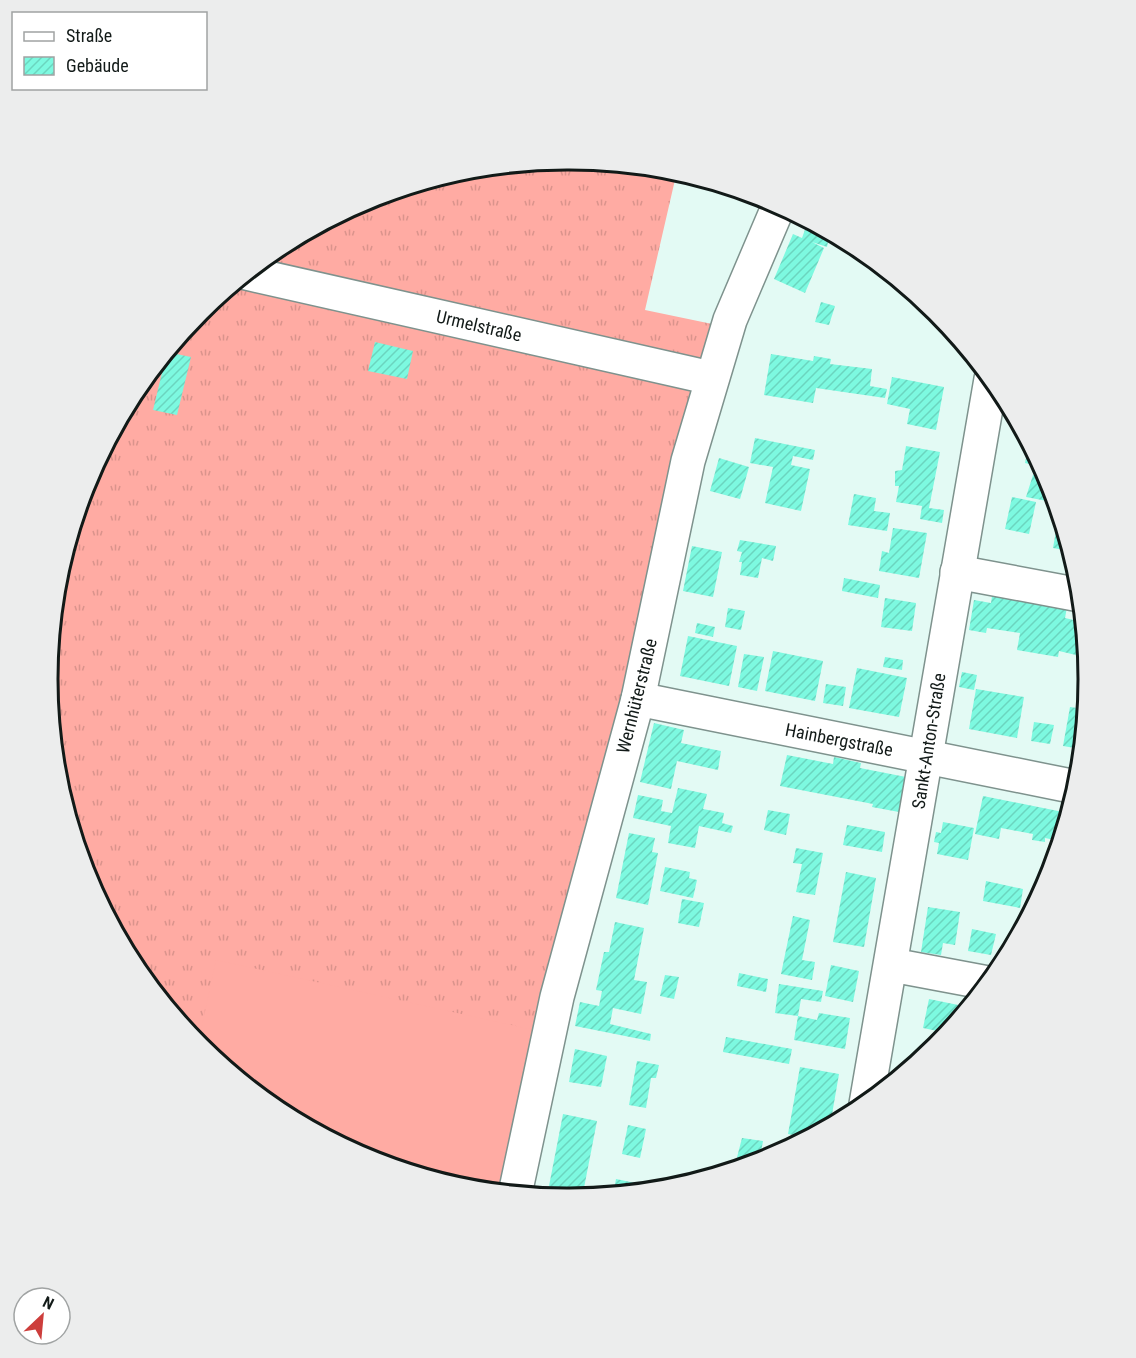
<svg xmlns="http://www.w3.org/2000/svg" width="1136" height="1358" font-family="'Roboto Condensed',sans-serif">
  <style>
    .grass { fill: url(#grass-tufts) }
    .garden { fill: #ffaba3 }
    .building { fill: url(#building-hatch) }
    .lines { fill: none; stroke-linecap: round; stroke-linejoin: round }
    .minor-casing { stroke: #7e928d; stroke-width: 36 }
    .minor { stroke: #fff; stroke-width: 33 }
    .labels { text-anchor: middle; stroke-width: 4.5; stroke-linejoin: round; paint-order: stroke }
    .street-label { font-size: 18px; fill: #121a18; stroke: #fff }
    .rim { fill: none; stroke: #121a18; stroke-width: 3 }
  </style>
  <defs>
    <pattern id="grass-tufts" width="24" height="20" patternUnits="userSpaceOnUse" patternTransform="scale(1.5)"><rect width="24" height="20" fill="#ffaba3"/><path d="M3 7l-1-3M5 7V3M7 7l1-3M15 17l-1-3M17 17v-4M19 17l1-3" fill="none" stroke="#da938c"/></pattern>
    <pattern id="building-hatch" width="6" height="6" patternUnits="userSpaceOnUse" patternTransform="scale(1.5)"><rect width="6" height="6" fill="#7df9e0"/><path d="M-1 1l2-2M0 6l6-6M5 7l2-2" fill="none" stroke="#6bd5bf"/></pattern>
  </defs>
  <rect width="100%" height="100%" fill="#e3faf4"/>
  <polygon class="grass" points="568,159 677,171 645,310 717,325 629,697 539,1031 466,1189 369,1159 279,1111 200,1046 135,968 87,878 58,780 48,679 58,577 88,480 136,390 201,311 279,246 369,198 467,169"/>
  <polygon class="garden" points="216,960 539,1031 504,1193 466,1189 369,1159 279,1111 198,1044"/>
  <g class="building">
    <polygon points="808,221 830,232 827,247 812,242 824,248 805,293 774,279 793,234 802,238"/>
    <polygon points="821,302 835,306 829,325 815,322"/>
    <polygon points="954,334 961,342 963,345 952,342"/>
    <polygon points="375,342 413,351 407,379 368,371"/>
    <polygon points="167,352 191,357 177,415 153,410"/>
    <polygon points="771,354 813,361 814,356 831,359 830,364 872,369 870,386 887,389 885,398 816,388 813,403 764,395"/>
    <polygon points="892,377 944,387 936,430 907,424 910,409 887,404"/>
    <polygon points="755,438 815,450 813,460 793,456 791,465 810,469 801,511 765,503 773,467 750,463"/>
    <polygon points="1029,444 1041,467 1025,463"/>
    <polygon points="906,446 940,452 929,508 944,510 942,523 920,519 922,506 896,502 899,486 895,486 895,471 902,470"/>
    <polygon points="719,458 749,467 740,499 710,491"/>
    <polygon points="1043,470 1050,485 1047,501 1026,497 1033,475 1041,477"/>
    <polygon points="854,494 876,498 874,511 890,513 887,531 848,525"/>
    <polygon points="1012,497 1036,502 1029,534 1005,529"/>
    <polygon points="1059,514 1064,530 1070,551 1053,548"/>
    <polygon points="893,528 927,533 919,578 879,571 882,551 889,553"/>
    <polygon points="740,540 776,546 773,561 762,558 758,578 740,575 742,562 739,562 742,552 737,551"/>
    <polygon points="692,546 722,552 713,597 683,591"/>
    <polygon points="844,578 880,585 878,598 842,591"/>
    <polygon points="992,596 1067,607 1065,618 1082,622 1085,650 1078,649 1076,655 1059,651 1058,657 1017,650 1020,633 987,628 986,633 969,630 974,600 991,603"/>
    <polygon points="885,598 916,603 912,631 881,627"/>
    <polygon points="728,608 745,611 741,630 725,627"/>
    <polygon points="697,623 715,627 713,637 695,633"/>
    <polygon points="688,636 737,646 729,686 680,676"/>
    <polygon points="773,651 823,661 815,701 765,691"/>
    <polygon points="744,654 764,657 757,691 738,687"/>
    <polygon points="885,657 903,660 902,670 883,667"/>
    <polygon points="857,668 907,678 899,717 849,708"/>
    <polygon points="962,672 977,675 974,690 959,687"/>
    <polygon points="826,684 846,687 843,706 823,703"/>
    <polygon points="976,689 1024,697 1017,738 969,729"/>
    <polygon points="1070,707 1085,709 1081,749 1063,746"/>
    <polygon points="1034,722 1054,725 1050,744 1031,741"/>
    <polygon points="654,723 684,730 681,743 721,751 718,770 677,761 671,789 640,782"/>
    <polygon points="787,755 833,764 834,757 861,763 860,768 906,777 899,812 872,807 873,804 780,786"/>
    <polygon points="678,788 707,794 703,809 724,813 722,823 733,826 731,833 699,826 695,848 668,843 671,826 633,818 638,795 663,800 661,811 672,813"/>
    <polygon points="983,796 1068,813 1060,841 1045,838 1045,842 1032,840 1033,834 1001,828 999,839 975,834"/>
    <polygon points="768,810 790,814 786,835 764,830"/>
    <polygon points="943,822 974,828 968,860 937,854 939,843 934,842 936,832 941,833"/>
    <polygon points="847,825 885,832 882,852 843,845"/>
    <polygon points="629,833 655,838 652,852 658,853 648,905 616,898"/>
    <polygon points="796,848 823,853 815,895 796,892 802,864 793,863"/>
    <polygon points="665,867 690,872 689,878 697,880 693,898 660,891"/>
    <polygon points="846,872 876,878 864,947 833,942"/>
    <polygon points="986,881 1023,889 1020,908 983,901"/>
    <polygon points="682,899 704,903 699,927 678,923"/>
    <polygon points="928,907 960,912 955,945 943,943 941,955 921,952"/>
    <polygon points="793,916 810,920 802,960 815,962 812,980 781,974"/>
    <polygon points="615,922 644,928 634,980 647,982 641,1014 613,1008 610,1024 651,1034 650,1041 575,1026 580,1002 599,1006 602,991 596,990 604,952 609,952"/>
    <polygon points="972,929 996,934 991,955 968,951"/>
    <polygon points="1015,930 1020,931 1013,945 1012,945"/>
    <polygon points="831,965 859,971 853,1002 825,996"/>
    <polygon points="739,973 768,979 766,992 737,986"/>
    <polygon points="665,975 679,977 674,999 660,996"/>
    <polygon points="779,984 823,991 821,1002 801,999 798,1016 775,1013"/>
    <polygon points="929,999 968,1007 947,1033 923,1028"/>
    <polygon points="819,1013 850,1018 845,1049 794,1040 798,1016 817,1020"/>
    <polygon points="726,1037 792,1049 789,1064 723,1052"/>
    <polygon points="575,1049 607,1056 601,1087 569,1082"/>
    <polygon points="637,1061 659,1065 656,1078 651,1078 646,1108 629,1105"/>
    <polygon points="800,1067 839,1074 830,1126 807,1138 788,1134"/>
    <polygon points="563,1114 597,1121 583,1193 549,1186"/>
    <polygon points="628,1125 646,1129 640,1158 622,1154"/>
    <polygon points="742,1138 763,1141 759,1162 734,1169"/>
    <polygon points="616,1179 640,1184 638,1192 613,1195"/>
  </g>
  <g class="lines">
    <defs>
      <g id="minor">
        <polyline points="246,273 711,378"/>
        <polyline points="957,572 1080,595"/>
        <polyline points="638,699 1076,787"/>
        <polyline points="892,965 988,983"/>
        <polyline points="866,1104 991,379"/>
        <polyline points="515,1194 557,997 638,699 688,461 730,320 779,205"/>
      </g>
    </defs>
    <use href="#minor" class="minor-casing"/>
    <use href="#minor" class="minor"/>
  </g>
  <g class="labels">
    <g class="street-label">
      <text transform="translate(479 326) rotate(13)" y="6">Urmelstraße</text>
      <text transform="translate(637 696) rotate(-76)" y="6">Wernhüterstraße</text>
      <text transform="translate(839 740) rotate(11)" y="6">Hainbergstraße</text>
      <text transform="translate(929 741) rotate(-81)" y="6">Sankt-Anton-Straße</text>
    </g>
  </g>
  <path d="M0 0H1136V1358H0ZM567 170H569A509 509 0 0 1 1078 679V679A509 509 0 0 1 569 1188H567A509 509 0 0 1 58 679V679A509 509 0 0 1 567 170Z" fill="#eceded" fill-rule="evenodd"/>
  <path class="rim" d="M567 170H569A509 509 0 0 1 1078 679V679A509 509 0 0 1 569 1188H567A509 509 0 0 1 58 679V679A509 509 0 0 1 567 170Z"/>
  <rect x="12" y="12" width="195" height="78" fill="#ffffff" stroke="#a0a3a3" stroke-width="1.5"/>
  <rect x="24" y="32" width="30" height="9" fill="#ffffff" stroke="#a0a3a3" stroke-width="1.5"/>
  <text x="66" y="42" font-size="18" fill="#121a18">Straße</text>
  <rect x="24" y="57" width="30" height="18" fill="url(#building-hatch)" stroke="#a0a3a3" stroke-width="1.5"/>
  <text x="66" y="72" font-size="18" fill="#121a18">Gebäude</text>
  <g transform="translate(42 1316) rotate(26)"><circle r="28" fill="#ffffff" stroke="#a0a3a3" stroke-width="1.5"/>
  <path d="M0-4.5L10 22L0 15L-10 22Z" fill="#cd3e3c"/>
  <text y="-9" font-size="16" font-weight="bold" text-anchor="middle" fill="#121a18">N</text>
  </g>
</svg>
